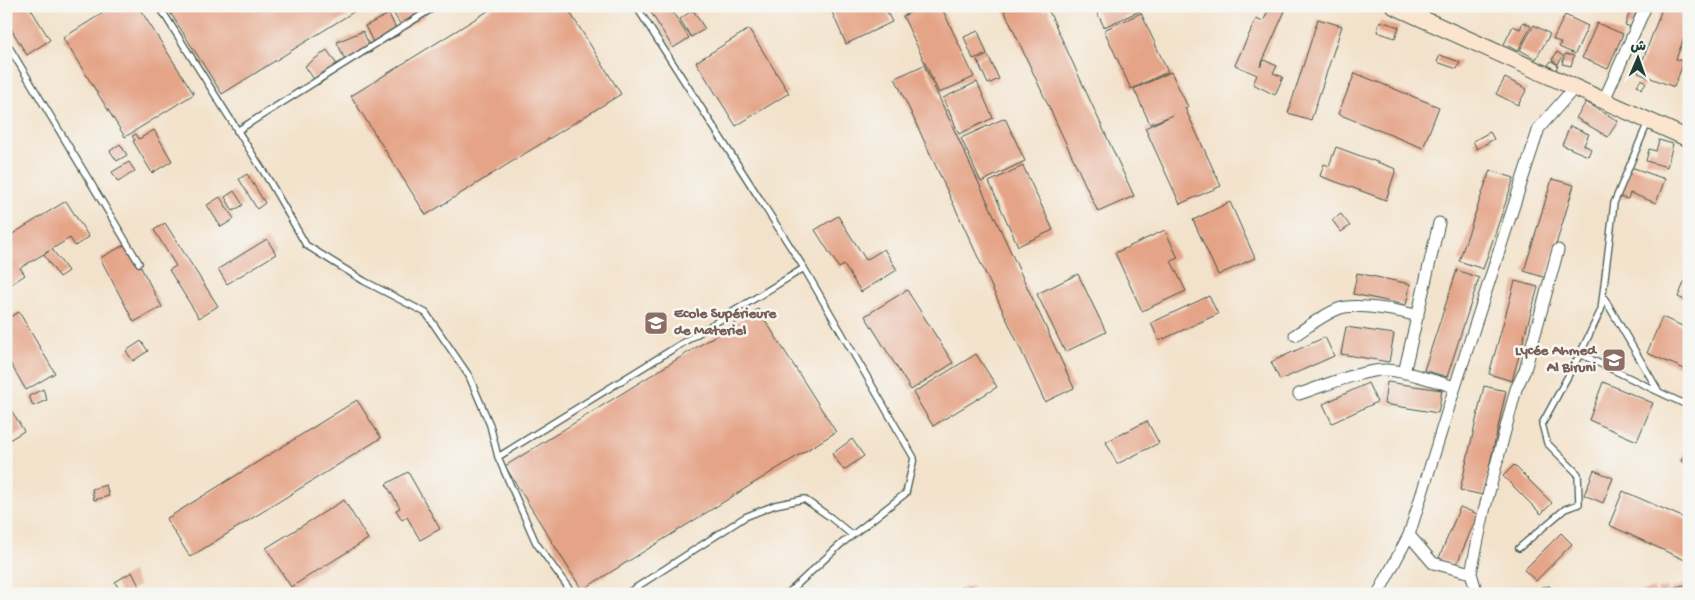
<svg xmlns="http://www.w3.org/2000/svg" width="1695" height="600" viewBox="0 0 1695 600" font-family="'Gochi Hand','Playpen Sans Arabic',sans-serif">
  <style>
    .building { fill: #e5a488 }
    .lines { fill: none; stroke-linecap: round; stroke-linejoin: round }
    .lane-casing { stroke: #3f564b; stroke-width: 8 }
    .street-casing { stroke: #3f564b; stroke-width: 13 }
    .secondary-casing { stroke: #3f564b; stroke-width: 18 }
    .lane { stroke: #fff; stroke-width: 5.5 }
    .street { stroke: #fff; stroke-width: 11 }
    .secondary { stroke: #fce5cf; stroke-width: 16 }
    .labels { text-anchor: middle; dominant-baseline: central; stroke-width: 5; stroke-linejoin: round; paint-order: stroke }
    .education-label { font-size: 15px; font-weight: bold; fill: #785e54; stroke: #f6f6f2; text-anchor: start }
  </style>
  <rect width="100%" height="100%" fill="#f6f6f2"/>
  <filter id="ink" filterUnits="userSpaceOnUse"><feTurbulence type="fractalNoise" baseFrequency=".02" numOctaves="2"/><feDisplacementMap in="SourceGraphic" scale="10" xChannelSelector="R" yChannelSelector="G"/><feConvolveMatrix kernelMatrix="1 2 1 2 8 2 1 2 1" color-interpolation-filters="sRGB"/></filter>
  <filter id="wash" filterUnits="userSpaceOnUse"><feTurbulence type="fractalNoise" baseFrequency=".0096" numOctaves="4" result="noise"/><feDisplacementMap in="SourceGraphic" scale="20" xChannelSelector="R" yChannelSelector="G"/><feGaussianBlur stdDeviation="1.12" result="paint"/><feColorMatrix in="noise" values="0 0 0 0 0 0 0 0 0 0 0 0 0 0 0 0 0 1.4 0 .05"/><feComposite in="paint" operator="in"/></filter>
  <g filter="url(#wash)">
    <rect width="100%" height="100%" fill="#f3e2cb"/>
    <g id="blocks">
      <path class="building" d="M 12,6 L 29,6 L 50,40 L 27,55 L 6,21 L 6,10 Z
        M 114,6 L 138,6 L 194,94 L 125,137 L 63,38 Z
        M 166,6 L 363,6 L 222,94 Z
        M 400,6 L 420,6 L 426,16 L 404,30 L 392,11 Z
        M 496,6 L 566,6 L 621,94 L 426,215 L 351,96 Z
        M 647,6 L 669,6 L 689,38 L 673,48 Z
        M 839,6 L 884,6 L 892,22 L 846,44 L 831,10 Z
        M 924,6 L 941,6 L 974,77 L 939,93 L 903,16 Z
        M 1002,6 L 1041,6 L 1043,11 L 1048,9 L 1134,196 L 1098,212 Z
        M 1094,6 L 1141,6 L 1142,10 L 1104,27 Z
        M 1270,6 L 1285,11 L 1260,67 L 1264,60 L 1277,66 L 1273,73 L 1283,77 L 1275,95 L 1253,84 L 1257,75 L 1235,65 L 1256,19 L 1263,22 Z
        M 1632,6 L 1638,6 L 1631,27 L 1625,25 Z
        M 1663,6 L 1689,6 L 1689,25 L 1676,59 L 1684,62 L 1674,87 L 1638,73 Z
        M 693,10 L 705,29 L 691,37 L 680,19 Z
        M 1141,13 L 1168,72 L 1131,89 L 1104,30 Z
        M 389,14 L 399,35 L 375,46 L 365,26 Z
        M 1565,15 L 1588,26 L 1575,54 L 1559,47 L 1561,43 L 1553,39 Z
        M 1318,19 L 1342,26 L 1311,120 L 1288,113 Z
        M 1380,21 L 1399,27 L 1395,38 L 1377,32 Z
        M 1523,22 L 1531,26 L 1518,51 L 1504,44 L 1513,26 L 1520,29 Z
        M 1597,23 L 1623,34 L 1608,69 L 1582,58 Z
        M 1534,25 L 1550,34 L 1536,59 L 1520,50 Z
        M 749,29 L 789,93 L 736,126 L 696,62 Z
        M 363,31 L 372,52 L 346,63 L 337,42 Z
        M 978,31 L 987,54 L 973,59 L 964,37 Z
        M 327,50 L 340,69 L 318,85 L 305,66 Z
        M 1557,52 L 1563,56 L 1558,64 L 1552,60 Z
        M 1565,54 L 1574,56 L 1571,66 L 1562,64 Z
        M 988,55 L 999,79 L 988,84 L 977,60 Z
        M 1440,55 L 1460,62 L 1457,69 L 1437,62 Z
        M 1551,61 L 1558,65 L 1556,70 L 1548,65 Z
        M 924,65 L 1074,388 L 1045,402 L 895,78 Z
        M 1171,72 L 1188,107 L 1185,108 L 1221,186 L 1180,204 L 1145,128 L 1173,115 L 1150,124 L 1134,89 Z
        M 1355,73 L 1439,107 L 1423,148 L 1338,114 Z
        M 1505,78 L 1527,89 L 1518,105 L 1496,94 Z
        M 1642,79 L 1646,83 L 1641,89 L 1637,85 Z
        M 977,82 L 993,118 L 959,134 L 943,98 Z
        M 1586,102 L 1618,121 L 1608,137 L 1576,118 Z
        M 1005,118 L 1025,161 L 981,182 L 961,138 Z
        M 1570,126 L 1589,134 L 1584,145 L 1591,149 L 1588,156 L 1562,145 Z
        M 154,130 L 172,161 L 152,173 L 133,141 L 135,140 L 132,136 L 136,134 L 139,139 Z
        M 1490,132 L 1494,139 L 1477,149 L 1473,141 Z
        M 1659,140 L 1673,144 L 1667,167 L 1646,161 L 1649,149 L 1656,151 Z
        M 120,144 L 127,155 L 117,161 L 110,151 Z
        M 1336,147 L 1396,169 L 1386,200 L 1320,176 L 1324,164 L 1329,166 Z
        M 129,162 L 135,171 L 118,182 L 112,172 Z
        M 1023,166 L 1053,230 L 1018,246 L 989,182 Z
        M 1631,167 L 1665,179 L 1656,203 L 1630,193 L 1628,199 L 1620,197 Z
        M 1490,170 L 1514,178 L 1483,269 L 1459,261 Z
        M 247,174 L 265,203 L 257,209 L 239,179 Z
        M 1552,179 L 1574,185 L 1546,278 L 1524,271 Z
        M 234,191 L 243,205 L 233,211 L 225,197 Z
        M 220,197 L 234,219 L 221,227 L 207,205 Z
        M 66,201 L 89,237 L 75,246 L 70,238 L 52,249 L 68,271 L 59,277 L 44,255 L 49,251 L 20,268 L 25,275 L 10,285 L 6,279 L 6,238 Z
        M 1230,202 L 1255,258 L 1218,275 L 1193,220 Z
        M 1341,214 L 1350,226 L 1341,232 L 1332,220 Z
        M 838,216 L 866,260 L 884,249 L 897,270 L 861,292 L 844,265 L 839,268 L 815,230 Z
        M 165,223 L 218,306 L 199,318 L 169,270 L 176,266 L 154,230 Z
        M 1165,230 L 1178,258 L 1171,261 L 1186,291 L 1142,311 L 1115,253 Z
        M 267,239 L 276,254 L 227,284 L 218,269 Z
        M 128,243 L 162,307 L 134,322 L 100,258 Z
        M 1457,270 L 1479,278 L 1447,377 L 1424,370 Z
        M 1689,271 L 1689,302 L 1678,297 Z
        M 1357,273 L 1410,284 L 1406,305 L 1353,294 Z
        M 1078,274 L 1106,332 L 1065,352 L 1037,294 Z
        M 1515,281 L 1538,287 L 1512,381 L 1489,374 Z
        M 907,290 L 953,363 L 911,390 L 865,316 Z
        M 1209,296 L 1218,314 L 1159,341 L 1151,323 Z
        M 758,309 L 836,432 L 582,590 L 505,466 Z
        M 19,312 L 55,373 L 26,390 L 6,356 L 6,319 Z
        M 1662,317 L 1689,329 L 1689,371 L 1647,353 Z
        M 1346,327 L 1394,334 L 1389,362 L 1341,354 Z
        M 1325,337 L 1334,356 L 1280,380 L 1271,362 Z
        M 141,341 L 148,351 L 133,361 L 126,351 Z
        M 976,354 L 997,387 L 933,426 L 913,393 Z
        M 1387,382 L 1442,390 L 1438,413 L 1384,404 Z
        M 1603,382 L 1653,403 L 1637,441 L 1589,420 Z
        M 1368,383 L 1377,402 L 1332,423 L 1323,404 Z
        M 1484,386 L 1506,391 L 1483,495 L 1460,490 Z
        M 43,389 L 47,400 L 33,406 L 29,396 Z
        M 357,400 L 381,438 L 190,557 L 166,519 Z
        M 8,405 L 24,431 L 6,442 L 6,406 Z
        M 1147,421 L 1159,443 L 1117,464 L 1106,442 Z
        M 852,439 L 864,456 L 844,470 L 832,454 Z
        M 1689,443 L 1689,465 L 1681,461 Z
        M 1514,465 L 1552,503 L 1541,514 L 1503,476 Z
        M 1594,470 L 1613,478 L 1603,503 L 1584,495 Z
        M 408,472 L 440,529 L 420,540 L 407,517 L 402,520 L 396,510 L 400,508 L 386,484 Z
        M 106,485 L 109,496 L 94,500 L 92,489 Z
        M 1623,491 L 1689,520 L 1689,562 L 1609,525 Z
        M 344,500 L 368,539 L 291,587 L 266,548 Z
        M 1460,507 L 1478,514 L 1456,566 L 1439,558 Z
        M 1561,533 L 1572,544 L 1536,581 L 1524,570 Z
        M 132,572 L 139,586 L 125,594 L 121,594 L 115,582 Z
        M 1689,584 L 1689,594 L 1672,594 L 1671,588 Z
        M 972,586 L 973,594 L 963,594 L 962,587 Z
        M 1550,586 L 1550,594 L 1542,594 L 1541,587 Z
        M 1668,587 L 1669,594 L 1657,594 L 1657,589 Z
        M 1654,588 L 1655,594 L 1632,594 L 1632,593 Z"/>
    </g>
  </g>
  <g filter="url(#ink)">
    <use href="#blocks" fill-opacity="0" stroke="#3f564b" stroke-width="1"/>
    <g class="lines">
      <g class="lane-casing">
        <path id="lane" d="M 159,6 L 270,182 L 306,245 L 364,281 L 426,313 L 469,376 L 490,425 L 498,457 L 536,543 L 573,594
          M 636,6 L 804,268 L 914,458 L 906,493 L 841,544 L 787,594
          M 6,42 L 139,263
          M 237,131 L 436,6
          M 1603,296 L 1659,392 L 1689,406
          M 1580,354 L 1659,392
          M 498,457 L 804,268
          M 1519,548 L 1565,509 L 1579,504 L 1578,474 L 1547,443 L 1542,424 L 1580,354 L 1601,310 L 1614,203 L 1648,122
          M 626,594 L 745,517 L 775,505 L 804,499 L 830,517 L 852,535"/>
      </g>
      <g class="street-casing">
        <path id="street" d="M 1604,100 L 1646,6
          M 1295,335 C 1309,326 1323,315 1338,309 C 1355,302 1401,311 1418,316
          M 1404,373 L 1439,223
          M 1299,394 C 1324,386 1361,370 1386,370 C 1409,371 1433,381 1455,387
          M 1471,573 L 1433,563 L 1409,535 L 1455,387 L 1539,128 L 1575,87
          M 1380,594 L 1380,590 L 1409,535
          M 1477,594 L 1471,573 L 1484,511 L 1516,389 L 1525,370 L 1558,250"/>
      </g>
      <g class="secondary-casing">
        <path id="secondary" d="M 1394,6 L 1689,139"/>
      </g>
      <use href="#lane" class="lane"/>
      <use href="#street" class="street"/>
      <use href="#secondary" class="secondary"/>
    </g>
  </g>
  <defs>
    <g id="university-square" transform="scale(1.25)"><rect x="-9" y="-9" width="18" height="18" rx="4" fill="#8d6e63" stroke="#f6f6f2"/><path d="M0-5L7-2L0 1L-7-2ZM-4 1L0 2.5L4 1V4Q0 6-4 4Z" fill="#fff"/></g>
    <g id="school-square" transform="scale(1.25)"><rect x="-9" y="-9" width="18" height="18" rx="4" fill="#8d6e63" stroke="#f6f6f2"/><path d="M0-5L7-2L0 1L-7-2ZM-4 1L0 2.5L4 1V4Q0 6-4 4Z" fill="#fff"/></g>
  </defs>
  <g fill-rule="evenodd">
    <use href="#university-square" x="656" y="323"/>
    <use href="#school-square" x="1614" y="360"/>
  </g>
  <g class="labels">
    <g class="education-label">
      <text x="674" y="314">Ecole Supérieure<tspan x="674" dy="17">de Materiel</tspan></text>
      <text x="1596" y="351" text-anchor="end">Lycée Ahmed<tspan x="1596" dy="17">Al Biruni</tspan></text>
    </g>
  </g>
  <rect width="1695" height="600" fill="none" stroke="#f6f6f2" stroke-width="25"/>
  <g transform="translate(1638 58) rotate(2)" stroke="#f6f6f2" stroke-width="4" paint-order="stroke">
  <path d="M0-4L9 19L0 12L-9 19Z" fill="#1f3d34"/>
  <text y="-8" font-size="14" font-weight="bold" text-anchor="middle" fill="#1f3d34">ش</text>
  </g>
</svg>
